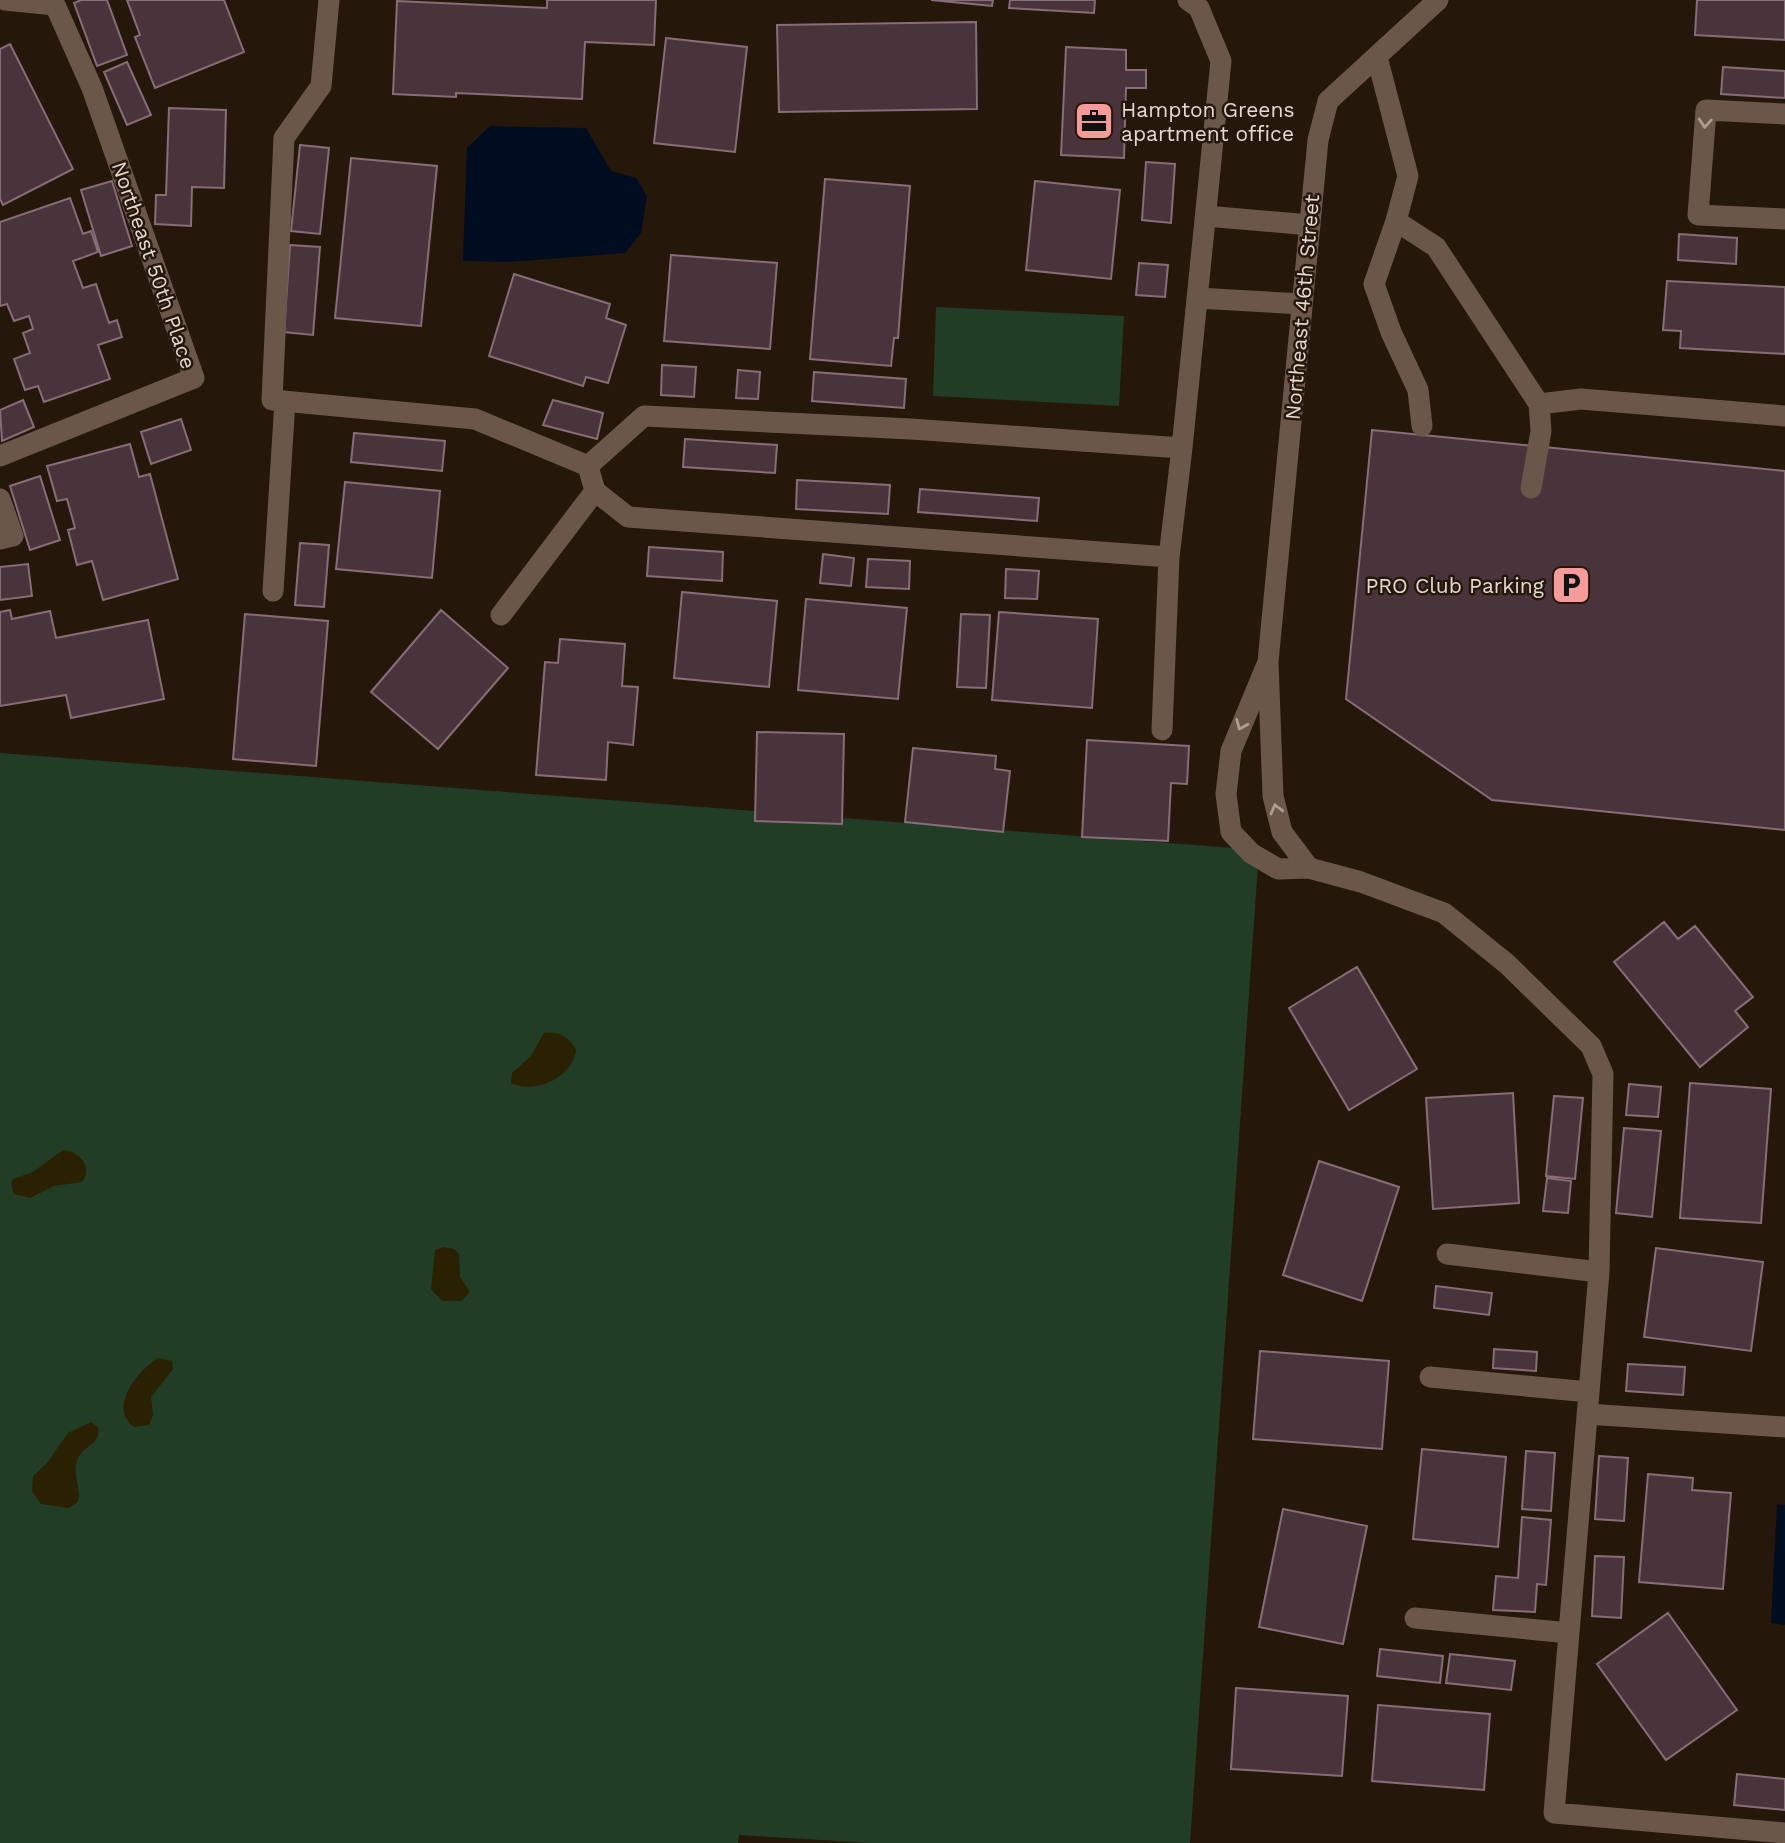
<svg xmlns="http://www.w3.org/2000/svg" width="1785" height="1843" viewBox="0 0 1785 1843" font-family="'Work Sans',sans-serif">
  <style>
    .green { fill: #213d25 }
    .sand { fill: #292101 }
    .water { fill: #000c20 }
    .building { fill: #4a343c; stroke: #866d76; stroke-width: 2 }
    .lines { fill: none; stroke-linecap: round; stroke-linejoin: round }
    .minor { stroke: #6a5749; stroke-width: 21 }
    .oneway { stroke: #ad9e93 }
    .labels { text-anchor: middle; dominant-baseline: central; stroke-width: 5; stroke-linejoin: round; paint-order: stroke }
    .poi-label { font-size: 21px; fill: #e4d8d0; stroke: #26170b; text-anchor: start }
    .street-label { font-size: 21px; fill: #e4d8d0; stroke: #26170b }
  </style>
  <rect width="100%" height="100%" fill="#26170b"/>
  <path class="green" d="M 936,307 L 1124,316 L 1119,406 L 933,396 Z
    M 0,753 L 1259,850 L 1190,1843 L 872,1843 L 739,1835 L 738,1843 L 0,1843 Z"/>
  <path class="sand" d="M 544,1033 C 559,1031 569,1037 576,1050 C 573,1077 535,1095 511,1083 L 512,1073 L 531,1056 Z
    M 63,1150 C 79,1151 94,1167 82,1182 L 54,1186 L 30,1198 L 14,1194 L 11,1184 L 13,1179 L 33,1172 Z
    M 443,1247 L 454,1249 L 459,1254 L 460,1277 L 470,1292 L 461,1301 L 442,1301 L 431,1289 L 435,1250 Z
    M 158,1358 L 172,1361 L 173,1369 L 151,1397 L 153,1415 L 149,1425 L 134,1427 C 107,1407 139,1370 158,1358 Z
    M 91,1422 L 98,1427 C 101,1445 85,1444 78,1458 C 71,1474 82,1487 78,1502 L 69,1508 L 41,1504 L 32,1491 L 33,1476 L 47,1463 L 68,1433 Z"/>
  <path class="water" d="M 490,126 L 586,128 L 611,171 L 636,178 L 647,196 L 641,233 L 625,253 L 509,262 L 463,261 L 467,148 Z
    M 1777,1504 L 1785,1505 L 1785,1625 L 1771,1623 Z"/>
  <path class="building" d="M 81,0 L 107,0 L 127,55 L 97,66 L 74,3 Z
    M 127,0 L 224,0 L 244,52 L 155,88 L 135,37 L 140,35 Z
    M 547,0 L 656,0 L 654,45 L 585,42 L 582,99 L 456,93 L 456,97 L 393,94 L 397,1 L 547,8 Z
    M 931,0 L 993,0 L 992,6 Z
    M 1010,0 L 1095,0 L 1094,13 L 1009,8 Z
    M 1697,0 L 1785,0 L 1785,40 L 1695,35 Z
    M 976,22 L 977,109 L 779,112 L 777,25 Z
    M 666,38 L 747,47 L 735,152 L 654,143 Z
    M 10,44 L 73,169 L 3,205 L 0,199 L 0,49 Z
    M 1066,47 L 1126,50 L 1126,70 L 1146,70 L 1146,88 L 1126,88 L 1124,158 L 1061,155 Z
    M 127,62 L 151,115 L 127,125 L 104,72 Z
    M 1723,67 L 1785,71 L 1785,98 L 1721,94 Z
    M 169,108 L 226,110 L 224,188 L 192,187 L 191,226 L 155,224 L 156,195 L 166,195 Z
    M 300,145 L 329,148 L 320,234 L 291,231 Z
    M 351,158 L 437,166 L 421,326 L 335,318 Z
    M 1146,162 L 1175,164 L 1171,223 L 1142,220 Z
    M 825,179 L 910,186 L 898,338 L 894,338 L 891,366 L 810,359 Z
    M 112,181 L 132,246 L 101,256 L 81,190 Z
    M 1035,181 L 1120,190 L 1111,279 L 1026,270 Z
    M 70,198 L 83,234 L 91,231 L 98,252 L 73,261 L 83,288 L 96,284 L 109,323 L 117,320 L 122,337 L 98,345 L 110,379 L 44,402 L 38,386 L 25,390 L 14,359 L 30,353 L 23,333 L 33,329 L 29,316 L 14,321 L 7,304 L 0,306 L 0,222 Z
    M 1679,234 L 1737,238 L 1736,264 L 1678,260 Z
    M 290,245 L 320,247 L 313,335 L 284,332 Z
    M 671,255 L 777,263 L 770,349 L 664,341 Z
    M 1139,263 L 1168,265 L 1165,297 L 1136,295 Z
    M 514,274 L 610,304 L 606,318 L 626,325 L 608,383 L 586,377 L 583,386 L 489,356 Z
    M 1667,281 L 1785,287 L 1785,354 L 1680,348 L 1681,331 L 1663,330 Z
    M 662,365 L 696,367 L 694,397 L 661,395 Z
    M 738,370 L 760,372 L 758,399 L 736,398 Z
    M 814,372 L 906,379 L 904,408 L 812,401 Z
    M 23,400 L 34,427 L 2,441 L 0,410 Z
    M 553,400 L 603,413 L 597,439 L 543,425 Z
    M 181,419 L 191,450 L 151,464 L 141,432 Z
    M 1372,430 L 1785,471 L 1785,830 L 1492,800 L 1346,699 Z
    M 354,433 L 445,441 L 442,471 L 351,462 Z
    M 685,439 L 777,445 L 775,473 L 683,467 Z
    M 130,444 L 139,477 L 150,474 L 178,579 L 103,600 L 92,561 L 77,565 L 68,530 L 75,528 L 67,499 L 57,501 L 47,466 Z
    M 40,476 L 60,540 L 30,550 L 10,486 Z
    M 797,480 L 890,485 L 888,514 L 796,509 Z
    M 345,482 L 440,491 L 432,578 L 336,569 Z
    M 920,489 L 1039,498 L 1037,521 L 918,512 Z
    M 300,543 L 329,545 L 324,607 L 295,605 Z
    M 649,547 L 723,552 L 722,581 L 647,576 Z
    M 823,554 L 854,558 L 851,586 L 820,583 Z
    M 868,559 L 910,561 L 909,589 L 866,587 Z
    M 28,564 L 32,596 L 0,600 L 0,567 Z
    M 1006,569 L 1039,571 L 1037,599 L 1005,598 Z
    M 682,592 L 777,601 L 769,687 L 674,678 Z
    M 806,599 L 907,608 L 898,699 L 798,690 Z
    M 10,610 L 12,619 L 50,611 L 56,638 L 148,620 L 164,699 L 71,718 L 66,695 L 0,706 L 0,612 Z
    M 441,610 L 508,668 L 438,749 L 371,692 Z
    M 999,612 L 1098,619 L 1092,708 L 992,700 Z
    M 245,614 L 328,621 L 316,766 L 233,759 Z
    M 961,614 L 990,615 L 986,688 L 957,687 Z
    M 560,639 L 625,644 L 622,686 L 638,687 L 633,745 L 608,742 L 606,780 L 536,775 L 545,662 L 558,663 Z
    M 757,732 L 844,734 L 842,824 L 755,821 Z
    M 1087,740 L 1189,746 L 1187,784 L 1171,783 L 1168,841 L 1082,837 Z
    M 913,748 L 996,756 L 995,769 L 1010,771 L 1003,832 L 905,822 Z
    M 1664,922 L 1678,939 L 1695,926 L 1753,997 L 1735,1011 L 1748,1027 L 1700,1067 L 1614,962 Z
    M 1357,967 L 1417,1069 L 1349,1110 L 1289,1008 Z
    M 1690,1083 L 1771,1089 L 1761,1223 L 1680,1218 Z
    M 1629,1084 L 1661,1087 L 1658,1117 L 1626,1115 Z
    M 1513,1093 L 1519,1203 L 1433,1209 L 1426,1098 Z
    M 1554,1096 L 1583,1098 L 1575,1179 L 1546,1176 Z
    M 1624,1128 L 1661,1131 L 1652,1217 L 1616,1213 Z
    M 1319,1161 L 1399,1187 L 1362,1301 L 1283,1275 Z
    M 1547,1178 L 1571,1181 L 1568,1213 L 1543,1211 Z
    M 1656,1248 L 1763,1262 L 1751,1351 L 1644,1337 Z
    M 1436,1286 L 1492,1293 L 1489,1315 L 1434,1308 Z
    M 1494,1349 L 1537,1352 L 1536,1371 L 1493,1368 Z
    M 1260,1351 L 1389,1361 L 1382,1449 L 1253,1439 Z
    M 1628,1364 L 1685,1367 L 1683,1395 L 1626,1391 Z
    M 1422,1449 L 1506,1457 L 1498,1547 L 1413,1539 Z
    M 1526,1451 L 1555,1453 L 1551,1511 L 1522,1509 Z
    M 1599,1456 L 1628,1458 L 1624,1521 L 1595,1519 Z
    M 1648,1474 L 1693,1478 L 1692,1490 L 1731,1493 L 1723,1589 L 1639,1582 Z
    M 1283,1509 L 1367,1526 L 1343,1644 L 1259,1627 Z
    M 1522,1517 L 1551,1520 L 1546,1585 L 1537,1584 L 1535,1612 L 1493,1610 L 1496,1576 L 1518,1578 Z
    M 1595,1556 L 1624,1557 L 1621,1618 L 1592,1616 Z
    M 1668,1613 L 1737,1710 L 1666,1760 L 1597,1664 Z
    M 1380,1649 L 1443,1656 L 1440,1683 L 1377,1676 Z
    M 1450,1654 L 1515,1661 L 1511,1690 L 1446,1683 Z
    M 1236,1688 L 1348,1696 L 1342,1776 L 1231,1769 Z
    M 1378,1705 L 1490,1714 L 1484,1790 L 1372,1781 Z
    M 1737,1774 L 1785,1779 L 1785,1810 L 1734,1805 Z"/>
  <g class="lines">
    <path class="minor" d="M 329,0 L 321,86 L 284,138 L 272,400 L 475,419 L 588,466 L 644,416 L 911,429 L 1182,448 L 1221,61 L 1199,8 L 1188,0
      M 1377,57 L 1408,176 L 1396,221 L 1436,247 L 1539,404 L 1541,431 L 1531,488
      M 1785,114 L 1706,110 L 1698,215 L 1785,219
      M 1206,216 L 1310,225
      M 1396,221 L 1374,284 L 1391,332 L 1418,390 L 1422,426
      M 1198,298 L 1302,304
      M 1539,404 L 1581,399 L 1785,416
      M 0,456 L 194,378 L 92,88 L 55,5 L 5,0
      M 588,466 L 595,491 L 628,517 L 1169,557 L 1182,448
      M 0,499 L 13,536 L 0,539
      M 273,591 L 285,401
      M 501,615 L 595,491
      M 1268,662 L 1231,751 L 1226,794 L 1231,832 L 1251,853 L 1278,869 L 1309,868 L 1361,882 L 1444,913 L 1507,964 L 1591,1046 L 1603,1074 L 1599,1272 L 1554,1813 L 1785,1833
      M 1162,730 L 1169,557
      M 1309,868 L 1282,832 L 1273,796 L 1268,662 L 1318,140 L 1328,101 L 1438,0
      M 1447,1254 L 1599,1272
      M 1430,1377 L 1589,1392
      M 1587,1414 L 1785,1427
      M 1415,1618 L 1569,1633"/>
  </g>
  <defs><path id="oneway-chevron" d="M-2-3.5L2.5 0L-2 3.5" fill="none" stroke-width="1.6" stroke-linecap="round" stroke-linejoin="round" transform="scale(1.75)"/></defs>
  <g class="oneway">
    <use href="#oneway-chevron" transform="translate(1705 123) rotate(94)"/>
    <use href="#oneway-chevron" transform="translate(1241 725) rotate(113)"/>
    <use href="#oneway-chevron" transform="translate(1276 809) rotate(-105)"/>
  </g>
  <defs>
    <g id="office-square" transform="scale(2.0125)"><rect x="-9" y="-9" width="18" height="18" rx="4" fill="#f59b9a" stroke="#26170b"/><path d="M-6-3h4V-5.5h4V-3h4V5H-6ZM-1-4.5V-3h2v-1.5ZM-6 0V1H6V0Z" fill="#111"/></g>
    <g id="parking-square" transform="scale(2.0125)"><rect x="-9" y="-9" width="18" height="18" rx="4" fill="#f59b9a" stroke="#26170b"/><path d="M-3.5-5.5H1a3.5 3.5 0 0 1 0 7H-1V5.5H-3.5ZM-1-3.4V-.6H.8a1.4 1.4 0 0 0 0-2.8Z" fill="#111"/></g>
  </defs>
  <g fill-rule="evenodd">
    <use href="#office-square" x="1094" y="121"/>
    <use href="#parking-square" x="1571" y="585"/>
  </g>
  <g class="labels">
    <g class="poi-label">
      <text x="1121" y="109">Hampton Greens<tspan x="1121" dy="24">apartment office</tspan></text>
      <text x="1544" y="585" text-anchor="end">PRO Club Parking</text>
    </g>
    <g class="street-label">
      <text transform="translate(154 265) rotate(71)">Northeast 50th Place</text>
      <text transform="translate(1302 307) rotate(-85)">Northeast 46th Street</text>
    </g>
  </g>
</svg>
